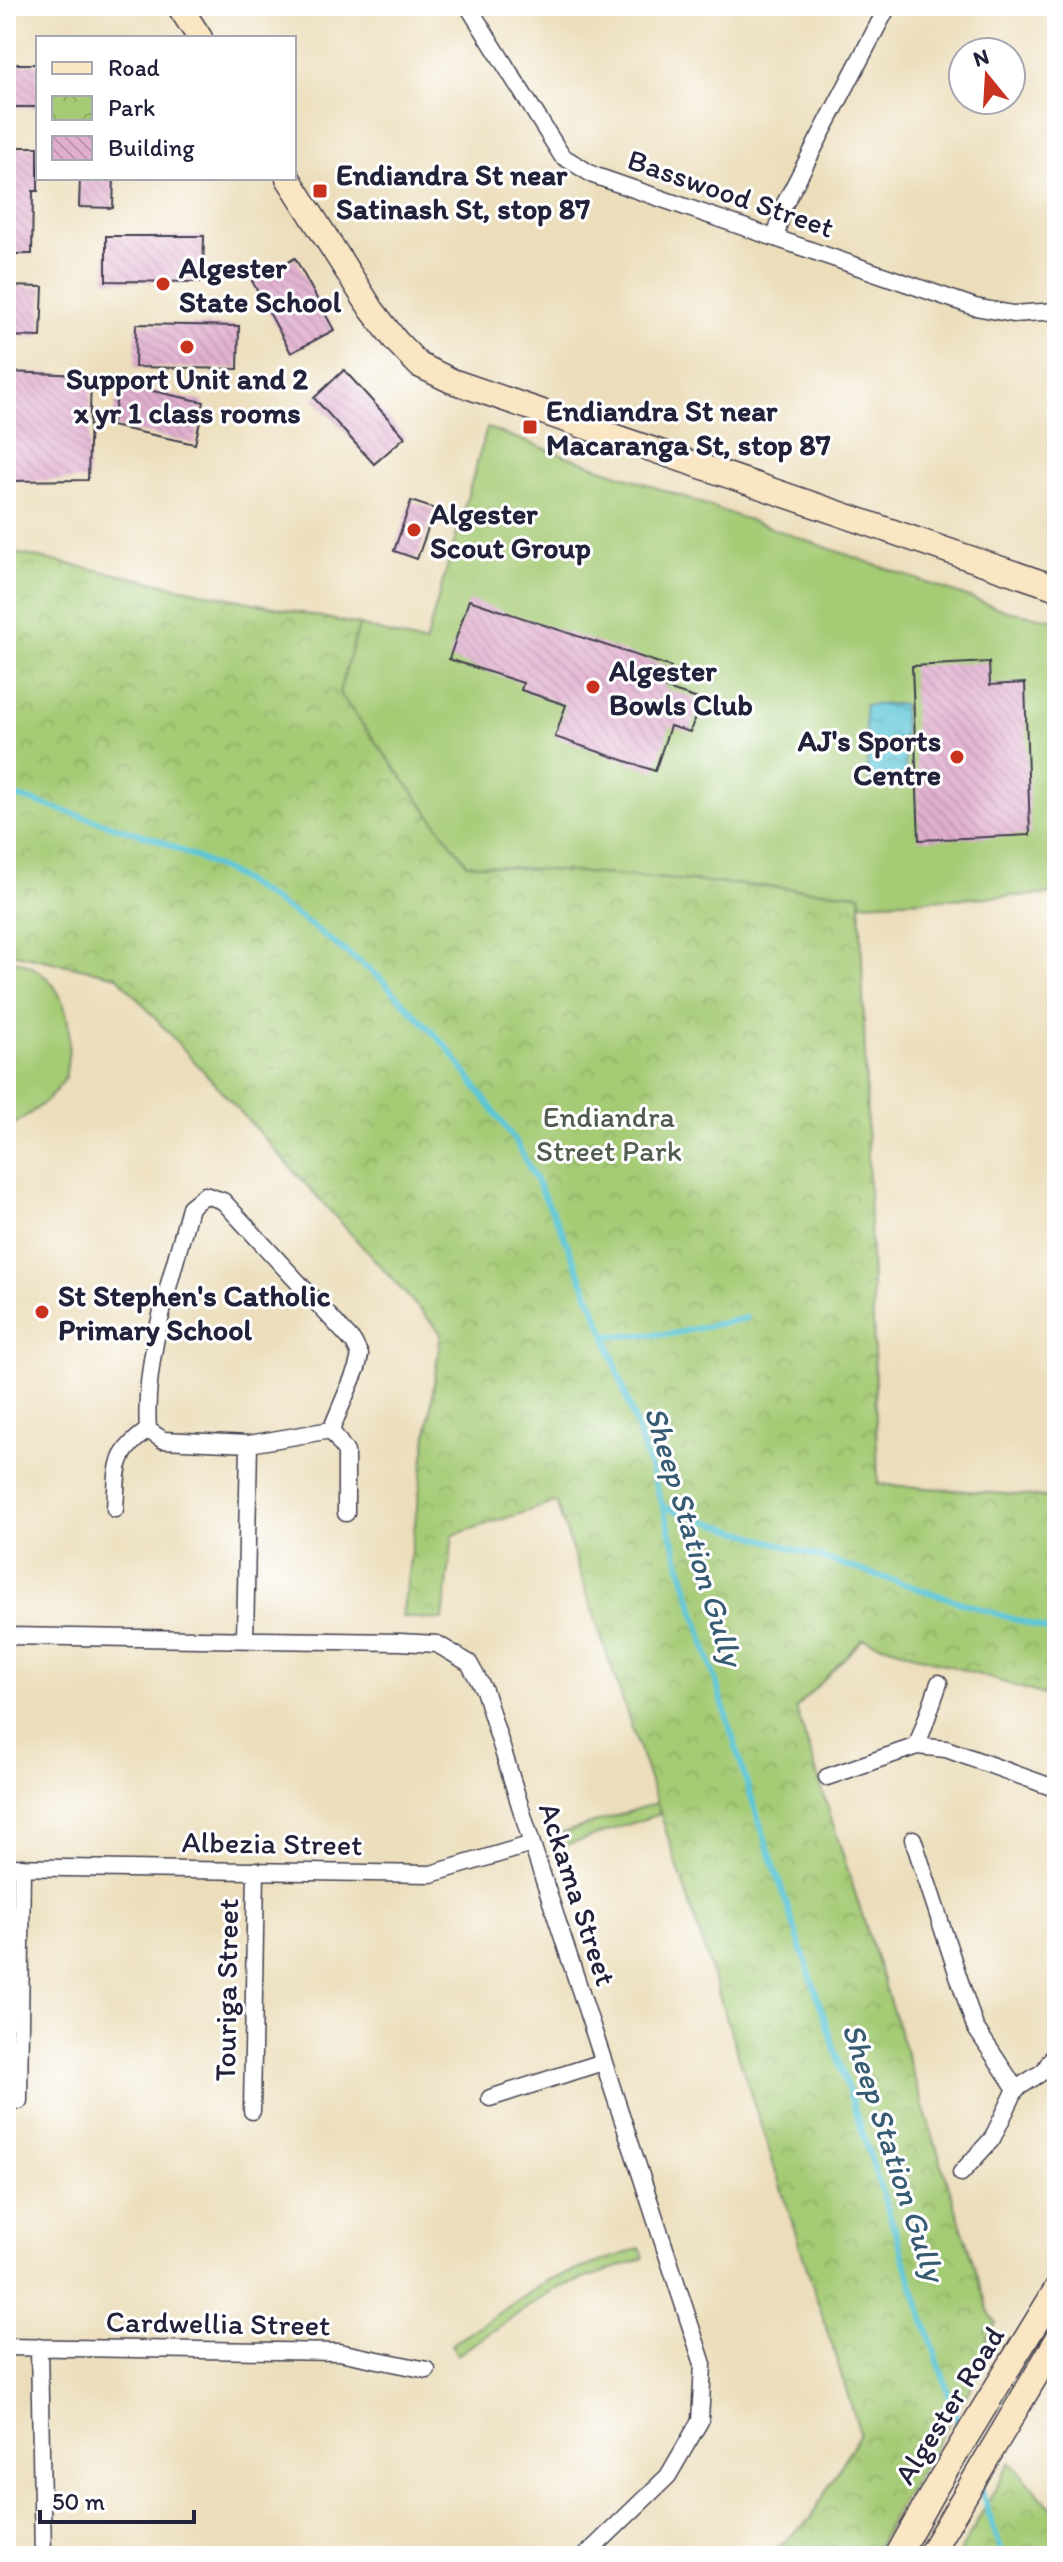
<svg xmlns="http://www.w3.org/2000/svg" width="1063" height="2562" viewBox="0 0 1063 2562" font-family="Itim,sans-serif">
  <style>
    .grass { fill: #a5cb75; stroke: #647658; stroke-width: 2 }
    .park { fill: url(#park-crowns); stroke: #647658; stroke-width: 2 }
    .water { fill: url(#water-ripples); stroke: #3f7489; stroke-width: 2 }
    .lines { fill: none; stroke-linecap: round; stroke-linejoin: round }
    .stream { stroke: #5cc6d7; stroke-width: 6 }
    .building { fill: url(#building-back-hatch) }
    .street-casing { stroke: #403e4e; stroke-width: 19 }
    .secondary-casing { stroke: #403e4e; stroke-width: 27 }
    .street { stroke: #fff; stroke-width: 16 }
    .secondary { stroke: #fbe6c4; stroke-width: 24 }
    .poi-dot { fill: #c8321e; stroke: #fff; stroke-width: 3 }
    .labels { text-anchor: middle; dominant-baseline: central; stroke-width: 6; stroke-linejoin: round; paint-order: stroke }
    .poi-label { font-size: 30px; font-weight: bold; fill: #22223b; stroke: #fff; text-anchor: start }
    .street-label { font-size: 30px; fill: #22223b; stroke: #fff }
    .park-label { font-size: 30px; fill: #505d4f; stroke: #fff }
    .water-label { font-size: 32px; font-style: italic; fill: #365b72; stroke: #fff }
  </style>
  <defs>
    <pattern id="park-crowns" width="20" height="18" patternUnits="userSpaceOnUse" patternTransform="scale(2)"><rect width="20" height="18" fill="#a5cb75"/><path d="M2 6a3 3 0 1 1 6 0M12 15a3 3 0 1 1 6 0" fill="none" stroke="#8eae66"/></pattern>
    <pattern id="water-ripples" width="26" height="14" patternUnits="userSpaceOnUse" patternTransform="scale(2)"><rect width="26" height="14" fill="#5cc6d7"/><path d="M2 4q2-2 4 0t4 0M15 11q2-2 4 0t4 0" fill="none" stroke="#4ca0b0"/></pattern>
    <pattern id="building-back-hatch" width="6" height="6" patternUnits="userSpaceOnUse" patternTransform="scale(2)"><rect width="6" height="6" fill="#e0aece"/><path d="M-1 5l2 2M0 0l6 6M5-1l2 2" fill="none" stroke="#c095b2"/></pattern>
  </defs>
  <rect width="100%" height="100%" fill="#fff"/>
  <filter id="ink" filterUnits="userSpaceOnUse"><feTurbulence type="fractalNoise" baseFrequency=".0125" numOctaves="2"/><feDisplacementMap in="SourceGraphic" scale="16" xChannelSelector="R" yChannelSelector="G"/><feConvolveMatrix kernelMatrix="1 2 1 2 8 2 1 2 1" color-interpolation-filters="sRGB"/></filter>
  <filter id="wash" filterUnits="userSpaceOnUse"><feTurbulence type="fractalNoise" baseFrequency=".006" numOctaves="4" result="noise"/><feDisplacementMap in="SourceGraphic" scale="32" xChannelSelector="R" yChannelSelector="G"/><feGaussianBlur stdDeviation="1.8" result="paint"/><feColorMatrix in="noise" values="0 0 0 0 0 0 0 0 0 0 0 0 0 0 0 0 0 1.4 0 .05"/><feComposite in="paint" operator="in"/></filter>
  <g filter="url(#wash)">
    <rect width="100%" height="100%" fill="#ecdebb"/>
    <path class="grass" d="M 487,428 L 1007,611 L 1057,620 L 1057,894 L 861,903 L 860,894 L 467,864 L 338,693 L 359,625 L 425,644 Z
      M 6,958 C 57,968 74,1008 68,1057 C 67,1065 67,1074 63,1081 C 49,1103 28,1115 6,1129 Z
      M 657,1803 L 660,1814 L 563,1846 L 559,1834 Z
      M 640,2248 L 644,2258 L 553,2290 L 457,2355 L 451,2345 L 548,2280 Z"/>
    <path class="park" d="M 6,551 L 359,625 L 339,693 L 467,864 L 860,894 L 878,1484 L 1057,1498 L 1057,1699 L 863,1639 L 796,1708 L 989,2312 L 996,2323 L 987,2336 L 988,2351 L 984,2365 L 893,2517 L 873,2556 L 768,2556 L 810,2519 L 860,2433 L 657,1803 L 556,1502 L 453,1535 L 443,1620 L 402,1617 L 441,1333 L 117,976 L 6,952 Z
      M 1010,2462 L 1057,2514 L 1057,2556 L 958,2556 Z"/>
    <path class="water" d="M 903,704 L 906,778 L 868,780 L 865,705 Z"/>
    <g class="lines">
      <path class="stream" d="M 6,793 L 156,839 L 230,873 L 304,920 L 380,978 L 447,1047 L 516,1142 L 560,1227 L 606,1336 L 663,1507 L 747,1784 L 961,2431
        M 606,1336 L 671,1334 L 746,1318
        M 663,1507 L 1057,1633
        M 979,2484 L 1003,2556"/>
    </g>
    <g id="blocks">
      <path class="building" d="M 6,64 L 38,64 L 38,107 L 6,107 Z
        M 6,147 L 38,147 L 38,191 L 33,191 L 32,254 L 6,254 Z
        M 80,178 L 114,178 L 113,208 L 79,207 Z
        M 106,236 L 204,236 L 203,282 L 106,281 Z
        M 295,258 L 334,330 L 291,353 L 252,281 Z
        M 6,286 L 43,287 L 41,337 L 6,336 Z
        M 136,324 L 239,326 L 238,369 L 135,367 Z
        M 344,370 L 405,437 L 374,464 L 314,398 Z
        M 6,372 L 86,375 L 91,377 L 88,480 L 6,481 Z
        M 120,384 L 204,402 L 195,444 L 111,426 Z
        M 411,501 L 435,509 L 417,559 L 394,551 Z
        M 469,600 L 671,667 L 664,688 L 701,700 L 690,732 L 670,726 L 655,771 L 555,737 L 566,705 L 521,690 L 523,683 L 449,659 Z
        M 989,662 L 990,685 L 1025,683 L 1030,835 L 919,840 L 912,666 Z"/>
    </g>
  </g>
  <g filter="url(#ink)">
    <use href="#blocks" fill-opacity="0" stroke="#403e4e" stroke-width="2"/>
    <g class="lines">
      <g class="street-casing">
        <path id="street" d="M 468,6 L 562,156 L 593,175 L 975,307 L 1013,314 L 1057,311
          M 776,237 L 783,207 L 888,6
          M 331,1430 L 346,1452 L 346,1513
          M 115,1509 C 118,1469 112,1455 148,1430
          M 6,1636 L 400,1642 L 437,1644 L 469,1663 L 484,1690 L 532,1844 L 703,2364 L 700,2421 L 668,2476 L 585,2556
          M 245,1639 L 249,1444 L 331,1430 L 357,1368 L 360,1355 L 354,1343 L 223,1201 L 205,1195 L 190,1207 C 172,1278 143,1357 148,1430 L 163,1440 L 249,1444
          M 917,1746 L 939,1683
          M 827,1777 L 917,1746 L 946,1749 L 1057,1789
          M 913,1839 L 975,2027 L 1016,2089
          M 6,1867 L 431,1874 L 532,1844
          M 490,2098 L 603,2062
          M 19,2101 L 22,1867
          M 252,2111 L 256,1870
          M 961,2173 L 992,2139 L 1016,2089 L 1044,2071 L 1057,2050
          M 6,2347 L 339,2352 L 427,2370
          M 39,2347 L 43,2556"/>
      </g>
      <g class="secondary-casing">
        <path id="secondary" d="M 179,6 L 200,38
          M 288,178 L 372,310 L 396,341 L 419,365 L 452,381 L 1057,588
          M 897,2556 L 935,2488 L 1057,2288
          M 929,2556 L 1057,2340"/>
      </g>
      <use href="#street" class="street"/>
      <use href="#secondary" class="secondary"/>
    </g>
  </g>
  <g class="poi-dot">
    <rect x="312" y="183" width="16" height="16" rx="4"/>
    <circle cx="163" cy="284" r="8"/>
    <circle cx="187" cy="347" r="8"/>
    <rect x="522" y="419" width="16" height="16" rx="4"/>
    <circle cx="414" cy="530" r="8"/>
    <circle cx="593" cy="687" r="8"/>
    <circle cx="957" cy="757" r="8"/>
    <circle cx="42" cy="1312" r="8"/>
  </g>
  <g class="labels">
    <g class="poi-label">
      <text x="336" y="174">Endiandra St near<tspan x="336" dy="34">Satinash St, stop 87</tspan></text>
      <text x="179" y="267">Algester<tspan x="179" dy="34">State School</tspan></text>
      <text x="187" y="378" text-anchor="middle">Support Unit and 2<tspan x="187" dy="34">x yr 1 class rooms</tspan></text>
      <text x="546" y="410">Endiandra St near<tspan x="546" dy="34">Macaranga St, stop 87</tspan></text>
      <text x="430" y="513">Algester<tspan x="430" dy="34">Scout Group</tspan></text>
      <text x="609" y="670">Algester<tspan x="609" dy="34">Bowls Club</tspan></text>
      <text x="941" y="740" text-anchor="end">AJ's Sports<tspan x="941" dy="34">Centre</tspan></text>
      <text x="58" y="1295">St Stephen's Catholic<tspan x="58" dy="34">Primary School</tspan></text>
    </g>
    <g class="street-label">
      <text transform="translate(731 193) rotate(19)">Basswood Street</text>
      <text transform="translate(272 1843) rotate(1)">Albezia Street</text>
      <text transform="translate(578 1894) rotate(72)">Ackama Street</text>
      <text transform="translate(226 1990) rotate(-89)">Touriga Street</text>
      <text transform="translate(218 2323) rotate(1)">Cardwellia Street</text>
      <text transform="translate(949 2405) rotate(-58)">Algester Road</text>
    </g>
    <g class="park-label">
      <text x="609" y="1116">Endiandra<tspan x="609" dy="34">Street Park</tspan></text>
    </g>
    <g class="water-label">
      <text transform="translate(694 1536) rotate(73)">Sheep Station Gully</text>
      <text transform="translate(894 2152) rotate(72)">Sheep Station Gully</text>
    </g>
  </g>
  <rect width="1063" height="2562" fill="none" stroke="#fff" stroke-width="32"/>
  <rect x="36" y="36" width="260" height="144" fill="#ffffff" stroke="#a7a7b1" stroke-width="2"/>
  <rect x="52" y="62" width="40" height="12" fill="#fbe6c4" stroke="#a7a7b1" stroke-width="2"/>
  <text x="108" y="76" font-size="24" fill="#22223b">Road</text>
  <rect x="52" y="96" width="40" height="24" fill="url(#park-crowns)" stroke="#a7a7b1" stroke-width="2"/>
  <text x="108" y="116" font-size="24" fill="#22223b">Park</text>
  <rect x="52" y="136" width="40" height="24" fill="url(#building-back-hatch)" stroke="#a7a7b1" stroke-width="2"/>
  <text x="108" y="156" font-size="24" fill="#22223b">Building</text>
  <g transform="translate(987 76) rotate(342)"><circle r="38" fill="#ffffff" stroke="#a7a7b1" stroke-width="2"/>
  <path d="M0-6L14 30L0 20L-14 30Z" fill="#c8321e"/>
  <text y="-12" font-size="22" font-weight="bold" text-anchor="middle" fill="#22223b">N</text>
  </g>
  <path d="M40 2510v12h154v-12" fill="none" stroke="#22223b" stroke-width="4"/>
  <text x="52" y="2510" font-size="24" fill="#22223b" stroke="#ffffff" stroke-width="6" paint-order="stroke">50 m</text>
</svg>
